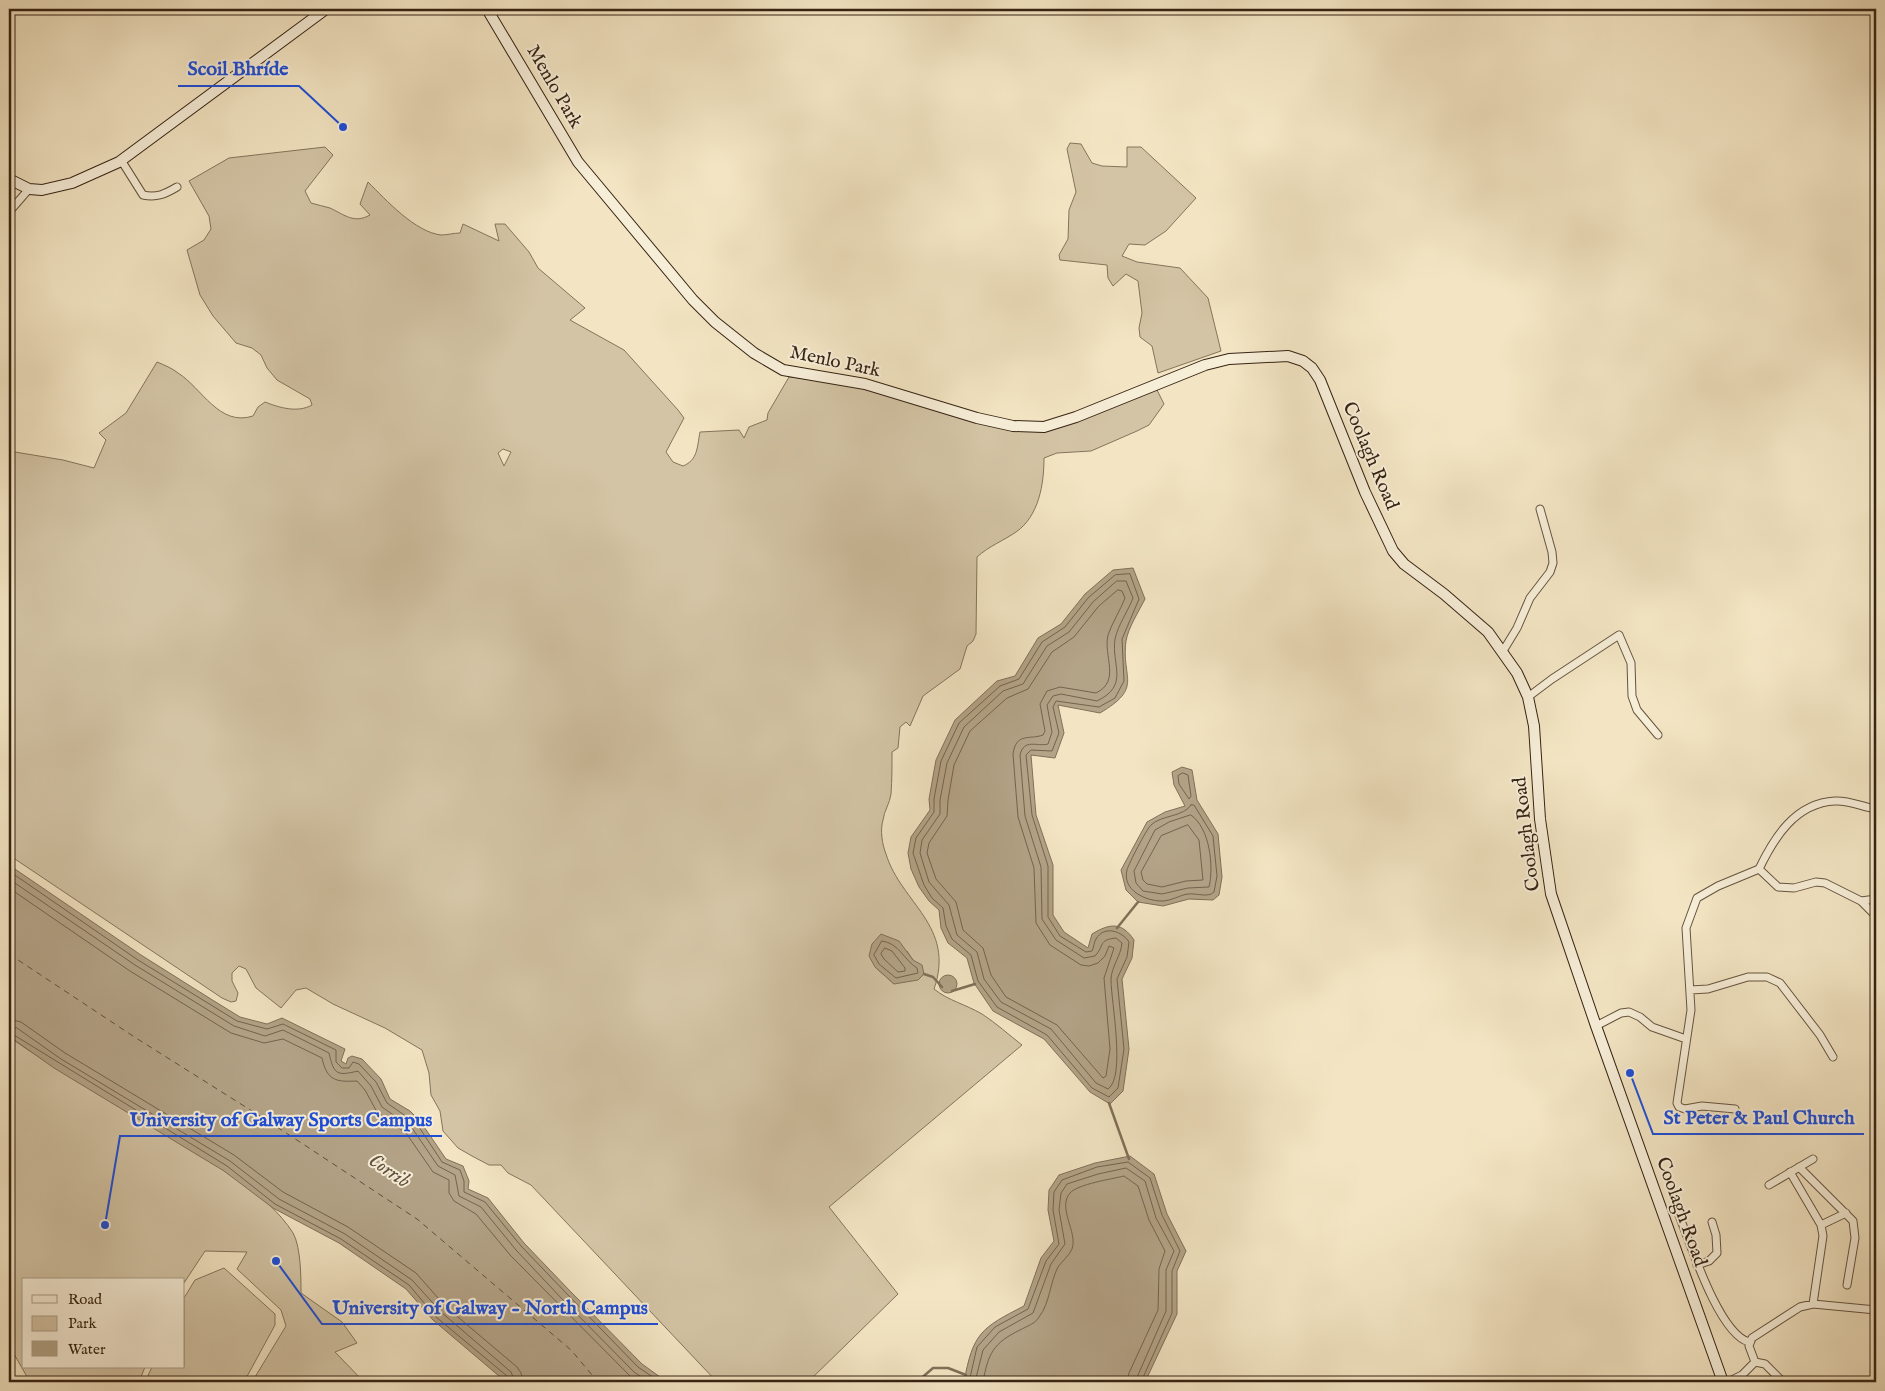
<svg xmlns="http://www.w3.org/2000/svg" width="1885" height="1391" viewBox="0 0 1885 1391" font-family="'IM FELL English',serif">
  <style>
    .green { fill: #d3c4a5; stroke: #84745c; fill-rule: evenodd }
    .water { fill: #b3a387; stroke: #817059 }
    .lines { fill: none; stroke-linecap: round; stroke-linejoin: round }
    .shore { stroke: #74634d; stroke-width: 1 }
    .stream { stroke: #817059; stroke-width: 2.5 }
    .ferry { stroke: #62503c; stroke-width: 1; stroke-dasharray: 6 5; stroke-linecap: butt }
    .street-casing { stroke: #65543f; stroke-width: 9 }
    .secondary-casing { stroke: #362313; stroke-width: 12 }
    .street { stroke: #f7eed8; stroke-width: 7 }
    .secondary { stroke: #f7eed8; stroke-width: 10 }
    .labels { text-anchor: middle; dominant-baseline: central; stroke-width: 4; stroke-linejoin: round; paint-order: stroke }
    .street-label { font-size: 19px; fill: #362313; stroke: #f7eed8 }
    .water-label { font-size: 20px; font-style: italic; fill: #62503c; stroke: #f7eed8 }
    .leader { fill: none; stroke: #1d4ed8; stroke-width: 2 }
    .callout-dot { fill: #1d4ed8; stroke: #f7eed8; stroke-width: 2 }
    .callout-label { font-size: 20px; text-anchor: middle; font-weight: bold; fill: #1d4ed8; stroke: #f7eed8; stroke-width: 4; stroke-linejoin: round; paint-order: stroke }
  </style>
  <rect width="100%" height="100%" fill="#f3e5c3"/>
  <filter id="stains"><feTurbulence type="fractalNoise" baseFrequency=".004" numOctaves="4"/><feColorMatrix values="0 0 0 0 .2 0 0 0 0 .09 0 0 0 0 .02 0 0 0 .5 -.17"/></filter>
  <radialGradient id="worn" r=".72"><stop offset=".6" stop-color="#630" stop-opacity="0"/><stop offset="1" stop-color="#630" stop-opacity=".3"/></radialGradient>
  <path class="green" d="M 1070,143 L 1081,144 L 1092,163 L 1102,166 L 1127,167 L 1127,147 L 1141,147 L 1196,198 L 1166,231 L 1145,245 L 1129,244 L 1122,256 L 1137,262 L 1180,268 L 1208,298 L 1221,351 L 1158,373 L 1152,346 L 1140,337 L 1139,328 L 1142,313 L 1138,281 L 1126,274 L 1113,286 L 1108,278 L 1107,265 L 1060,260 L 1059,255 L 1068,239 L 1069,210 L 1076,192 L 1067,149 Z
    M 325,147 L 333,155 L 305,191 L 311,203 C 317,205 324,206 330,208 C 345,215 354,224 370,215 L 360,204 L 368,182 C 386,200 415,232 441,235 C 447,235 454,233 460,233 L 463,224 L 499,241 L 495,224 L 505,224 L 529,252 L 538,268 L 585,308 L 570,320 L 624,350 L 678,410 L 684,418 L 666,452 L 673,462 L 683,466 C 698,460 697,447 700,432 L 739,430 L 744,438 L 749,427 L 767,420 L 768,413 L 789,377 L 865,384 L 977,418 L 1044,427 L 1154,384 L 1164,404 L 1149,425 L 1137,431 L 1091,451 L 1057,453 L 1044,458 C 1044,484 1039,516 1016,532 C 1003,541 989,546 977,557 L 976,634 L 973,641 L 967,646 L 960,669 L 923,696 L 910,726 L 906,722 L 900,727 L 898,748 L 892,752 C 892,766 892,780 891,794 C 890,803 884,811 883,820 C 880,830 882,844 886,854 C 901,903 956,926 934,989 C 949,1001 965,1004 982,1014 C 996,1023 1009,1035 1022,1045 L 829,1207 L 898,1294 L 808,1382 L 717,1382 L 531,1185 L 508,1173 L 501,1165 L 489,1165 L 472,1156 L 458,1148 L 443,1131 L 440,1111 L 431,1095 L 429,1073 L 422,1050 L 385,1028 L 333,1004 L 306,988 L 296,990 L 281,1008 L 256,988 L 246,969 L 239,966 L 232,973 L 232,981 L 238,993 L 236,1001 L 231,1002 L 222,998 L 9,855 L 9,451 L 63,460 L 94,468 L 106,440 L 99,433 L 126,413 L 157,362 C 164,365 172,368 178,373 C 202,388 219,427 253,416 L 258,407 L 265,402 C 280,408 298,413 312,405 L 310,399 L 277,380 L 267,368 L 261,355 L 252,348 L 236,343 L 213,316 L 200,295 L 187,250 L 204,240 L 211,229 L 209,216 L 189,181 L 229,158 ZM 503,449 L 511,452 L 504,466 L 498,453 ZM 907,951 L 913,960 L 894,984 L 875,967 Z
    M 9,1037 C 62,1074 119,1105 174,1139 C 213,1164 268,1193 293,1233 C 301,1247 301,1278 301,1293 L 342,1322 L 357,1343 L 335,1352 L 364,1382 L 252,1382 L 286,1326 L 281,1310 L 237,1269 L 247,1252 L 205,1251 L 184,1283 L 184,1280 L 24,1280 L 24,1367 L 145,1367 L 139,1382 L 30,1382 L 10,1347 L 15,1335 L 9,1337 Z
    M 224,1268 L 275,1314 L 275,1325 L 244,1382 L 145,1382 L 152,1367 L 184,1367 L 184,1298 L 195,1280 Z"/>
  <path class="water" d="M 1133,568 L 1145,599 C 1139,611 1128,628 1126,641 C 1121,679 1144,687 1100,713 L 1058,705 L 1064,733 L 1055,758 L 1031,755 L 1036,815 L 1053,865 L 1053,915 L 1064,932 L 1088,948 L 1092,934 C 1110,923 1122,922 1134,940 L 1132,958 L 1122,979 L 1129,1049 L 1123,1091 L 1110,1104 L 1090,1092 L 1044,1039 L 993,1011 L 974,983 L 967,958 L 948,943 L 941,928 L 939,910 L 929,901 L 919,887 L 911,869 L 908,853 L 911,837 L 930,810 L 929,799 L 936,760 L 955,720 L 997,681 L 1015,676 L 1038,638 L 1061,624 L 1085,594 L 1113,570 Z
    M 1182,767 L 1192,770 L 1197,800 L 1218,834 L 1222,877 L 1219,895 L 1213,900 L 1189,899 L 1163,906 L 1138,902 L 1126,890 L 1121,870 L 1147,822 L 1165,812 L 1185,806 L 1174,785 L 1172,772 Z
    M 9,865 L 141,955 L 214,1001 L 240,1017 L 267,1024 L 282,1018 L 345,1049 L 341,1061 L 346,1064 L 348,1058 L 352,1056 L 362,1059 L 381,1079 L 390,1099 L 410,1111 L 420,1121 L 446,1159 L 463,1166 L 469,1181 L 468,1189 L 488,1198 L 524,1243 L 571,1292 L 642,1364 L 667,1382 L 506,1382 L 433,1320 L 406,1289 L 339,1243 L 273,1208 L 224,1171 L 54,1068 L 9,1036 Z
    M 881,934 L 899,941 L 913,960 L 922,965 L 924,974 L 918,980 L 894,984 L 875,967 L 869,956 L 872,944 Z
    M939 984a9 9 0 1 1 18 0a9 9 0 1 1-18 0Z
    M 1130,1156 L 1154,1174 L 1167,1214 L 1186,1251 L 1177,1271 L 1177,1314 L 1145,1382 L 964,1382 C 973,1333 981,1328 1024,1306 L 1041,1258 L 1054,1241 L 1048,1210 L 1049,1190 L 1059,1175 L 1095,1163 Z"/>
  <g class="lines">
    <path class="shore" d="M 1130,574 L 1139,599 L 1122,639 L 1124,681 L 1115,698 L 1099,707 L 1056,701 L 1053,707 L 1059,733 L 1052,751 L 1031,750 L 1026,755 L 1032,815 L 1048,866 L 1048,917 L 1060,936 L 1086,952 L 1092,951 C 1094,947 1094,942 1096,939 C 1104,925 1122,931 1129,942 L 1127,957 L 1117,979 L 1124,1049 L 1118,1088 L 1109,1097 L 1092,1088 L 1047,1035 L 997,1007 L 978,981 L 971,955 L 952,939 L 946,926 L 943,908 L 932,898 L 924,885 L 913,853 L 916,838 L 934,812 L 934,799 L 941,761 L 959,723 L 1000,686 L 1019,679 L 1042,642 L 1065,627 L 1088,598 L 1115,575 Z
      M 1117,581 L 1126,581 L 1133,598 C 1128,611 1118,625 1115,639 C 1111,665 1130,685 1097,701 L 1061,694 L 1053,696 L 1047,705 L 1052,732 L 1048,744 C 1037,747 1024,738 1020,755 L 1025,816 L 1041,867 L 1042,919 L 1056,940 L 1084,958 L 1095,956 C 1105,945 1098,940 1116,938 L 1122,943 C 1121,956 1111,967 1111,980 C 1111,1001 1126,1077 1108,1089 L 1096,1083 L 1051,1029 L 1001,1002 L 984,979 L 977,952 L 957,935 L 949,905 L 929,882 L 920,853 L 922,840 L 940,814 L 940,800 L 947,763 L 964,727 L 1003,691 L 1023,684 L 1047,646 L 1069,632 L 1093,602 Z
      M 1118,590 L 1122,591 L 1125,598 C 1120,611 1112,623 1108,635 C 1103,656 1121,681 1096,693 L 1060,687 L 1047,691 L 1040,704 L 1045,731 L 1043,735 C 1030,740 1016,732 1013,754 L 1018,817 L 1034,868 L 1036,923 L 1050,945 L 1081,965 L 1089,966 L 1098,963 L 1105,956 L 1109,946 L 1114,948 L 1104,978 L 1110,1049 L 1106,1076 L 1103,1078 L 1057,1025 L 1006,997 L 991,975 L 983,948 L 963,930 L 956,902 L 936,879 L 927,853 L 929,843 L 947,816 L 948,800 L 954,765 L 970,731 L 1007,698 L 1028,689 L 1052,652 L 1074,637 L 1098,607 Z
      M 1183,773 L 1188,775 L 1191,796 L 1189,799 L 1179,784 L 1178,776 Z
      M 1191,805 L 1194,805 L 1213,836 L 1217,876 L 1214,892 C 1208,898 1197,893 1188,894 C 1180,895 1171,901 1162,901 C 1145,901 1122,890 1127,870 C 1129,863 1146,830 1151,825 C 1161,815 1184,817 1191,805 Z
      M 1191,815 C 1210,828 1214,867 1209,887 L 1188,888 L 1162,894 L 1143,891 L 1136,883 L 1134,871 L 1155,830 L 1169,822 Z
      M 1188,825 L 1199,840 L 1203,880 L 1186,881 L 1162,887 L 1147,884 L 1143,880 L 1141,872 L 1161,836 Z
      M 9,871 L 138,960 L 237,1021 L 267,1029 L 283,1024 L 336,1050 L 336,1062 L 342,1068 L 349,1068 L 353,1062 L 359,1064 L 376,1082 L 387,1103 L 417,1124 L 442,1162 L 460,1170 L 464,1181 L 464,1192 L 485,1202 L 521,1246 L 568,1295 L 638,1367 L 660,1382
      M 9,879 L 135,965 L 234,1026 L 265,1036 L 283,1030 L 329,1053 C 334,1075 337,1076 358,1071 L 371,1086 L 382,1107 L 412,1128 L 438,1166 L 455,1175 L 459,1196 L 481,1207 L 516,1250 L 563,1300 L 634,1372 L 649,1382
      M 9,888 L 130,971 L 231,1033 L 264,1043 L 283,1039 L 322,1058 C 327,1081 336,1082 357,1081 L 365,1090 L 377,1112 L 406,1133 L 433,1172 L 449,1180 L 449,1193 L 454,1201 L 476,1214 L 511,1256 L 636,1382
      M 882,941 C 899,943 904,960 917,968 L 918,973 L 896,978 L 879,964 L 874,955 Z
      M 885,948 L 892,951 L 905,968 L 905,971 L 898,972 L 884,959 L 881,954 Z
      M 9,1019 L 21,1022 L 65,1053 L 234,1155 L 283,1192 L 348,1227 L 416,1273 L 446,1307 L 517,1367 L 521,1373 L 523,1382
      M 9,1026 L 17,1028 L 61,1059 L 230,1161 L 279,1199 L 345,1234 L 412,1280 L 441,1312 L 511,1372 L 515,1382
      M 9,1032 L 227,1166 L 275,1204 L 341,1239 L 409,1285 L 436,1317 L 507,1376 L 509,1382
      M 969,1382 L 977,1347 L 995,1327 L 1028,1309 L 1046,1261 L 1059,1244 L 1053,1210 L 1054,1192 L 1062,1180 L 1097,1167 L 1128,1162 L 1150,1178 L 1162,1215 L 1180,1251 L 1172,1271 L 1172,1313 L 1141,1382
      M 975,1382 L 983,1350 L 999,1332 L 1033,1313 L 1051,1264 L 1065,1244 L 1059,1210 L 1061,1193 L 1067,1184 L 1098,1174 L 1126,1168 L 1145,1181 L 1156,1218 L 1174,1251 L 1166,1270 L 1166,1311 L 1135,1382
      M 983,1382 C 988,1354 993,1343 1020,1330 C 1027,1326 1035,1324 1039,1317 C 1050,1303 1050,1282 1058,1267 C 1062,1261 1069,1256 1072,1249 C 1078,1232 1057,1208 1070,1193 C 1078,1184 1112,1179 1124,1176 L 1138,1186 L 1149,1220 L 1165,1251 L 1159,1269 L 1158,1310 L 1129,1373 L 1127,1382"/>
    <path class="stream" d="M 1117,928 L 1138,902
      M 924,974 L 933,977 L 942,987
      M 952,991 L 975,984
      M 1109,1103 L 1129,1159
      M 886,1382 L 894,1382
      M 917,1382 L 933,1368 L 948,1368 L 966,1375"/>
    <path class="ferry" d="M 9,954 L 136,1038 L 271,1123 L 417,1219 L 571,1350 L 598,1382"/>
    <g class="street-casing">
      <path id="street" d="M 121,160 L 143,195 C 157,198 165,194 177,187
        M 9,212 L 29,189
        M 1503,651 L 1517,628 L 1530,598 L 1550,572 L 1553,563 L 1552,552 L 1540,509
        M 1528,697 L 1552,679 L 1619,635 L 1631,663 L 1632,696 L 1637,710 L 1658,735
        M 1759,869 L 1778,887 L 1794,888 L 1816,882 L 1825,883 L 1861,901 L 1876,899
        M 1861,901 L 1876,916
        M 1690,990 L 1708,989 L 1748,977 L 1767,977 L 1780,983 L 1820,1035 L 1833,1057
        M 1596,1026 L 1621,1013 L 1629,1012 L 1640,1017 L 1652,1027 L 1686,1039
        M 1735,1109 L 1702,1106 L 1685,1109 L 1679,1107 L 1677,1103 L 1691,1010 L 1686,928 L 1697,898 L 1718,886 L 1759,869 C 1774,838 1795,803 1835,801 C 1849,800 1862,807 1876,809
        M 1799,1167 L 1853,1221 L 1855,1238 L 1847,1285
        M 1790,1172 L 1821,1225 L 1823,1236 L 1813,1304
        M 1769,1185 L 1813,1159
        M 1677,1210 C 1689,1239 1718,1334 1749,1342
        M 1821,1225 L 1846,1213
        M 1697,1265 L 1709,1261 L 1717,1253 L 1716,1235 L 1712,1222
        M 1755,1362 L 1765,1364 L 1783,1382
        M 1728,1382 L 1742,1375 L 1755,1362 L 1749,1346 L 1752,1338 L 1800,1307 L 1813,1304 L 1876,1310"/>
    </g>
    <g class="secondary-casing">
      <path id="secondary" d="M 487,9 L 578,162 L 693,300 L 715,322 L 754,353 L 783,370 L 865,384 L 977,418 L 1013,426 L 1044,427 L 1076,417 L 1205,365 L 1229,359 L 1288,356 L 1303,361 L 1312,368 L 1320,380 L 1365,492 L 1393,551 L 1404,564 L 1444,594 L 1488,632 L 1517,673 L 1528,697 L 1534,726 L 1540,819 L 1551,894 L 1596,1026 L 1723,1382
        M 9,179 L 29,189 L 42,190 L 72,183 L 119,162 L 326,9"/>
    </g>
    <use href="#street" class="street"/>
    <use href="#secondary" class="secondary"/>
  </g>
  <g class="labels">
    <g class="street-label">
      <text transform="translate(554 87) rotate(60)">Menlo Park</text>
      <text transform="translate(835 362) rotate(12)">Menlo Park</text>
      <text transform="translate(1370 456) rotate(67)">Coolagh Road</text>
      <text transform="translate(1527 834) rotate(-97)">Coolagh Road</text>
      <text transform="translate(1681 1212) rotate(70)">Coolagh Road</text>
    </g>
    <g class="water-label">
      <text transform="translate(389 1171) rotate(34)">Corrib</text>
    </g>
  </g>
  <path class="leader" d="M343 127L299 86H178M1630 1073L1653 1134H1864M105 1225L120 1136H442M276 1261L322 1324H658"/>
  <g class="callout-dot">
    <circle cx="343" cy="127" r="5"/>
    <circle cx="1630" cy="1073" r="5"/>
    <circle cx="105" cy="1225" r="5"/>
    <circle cx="276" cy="1261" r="5"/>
  </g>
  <g class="callout-label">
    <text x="238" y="75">Scoil Bhríde</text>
    <text x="1759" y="1124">St Peter &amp; Paul Church</text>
    <text x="281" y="1126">University of Galway Sports Campus</text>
    <text x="490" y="1314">University of Galway - North Campus</text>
  </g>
  <rect width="1885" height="1391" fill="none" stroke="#f3e5c3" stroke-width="30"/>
  <rect x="10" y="10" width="1865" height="1371" fill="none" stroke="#362313" stroke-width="2.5"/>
  <rect x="15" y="15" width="1855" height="1361" fill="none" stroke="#362313"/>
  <rect x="22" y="1278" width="162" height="90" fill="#f7eed8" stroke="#aa9d89"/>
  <rect x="32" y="1295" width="25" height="8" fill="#f7eed8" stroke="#aa9d89"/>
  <text x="68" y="1304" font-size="15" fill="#362313">Road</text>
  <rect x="32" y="1316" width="25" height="15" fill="#d3c4a5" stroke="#aa9d89"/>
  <text x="68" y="1328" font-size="15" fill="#362313">Park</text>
  <rect x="32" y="1341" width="25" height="15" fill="#b3a387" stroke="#aa9d89"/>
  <text x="68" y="1354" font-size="15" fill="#362313">Water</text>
  <rect width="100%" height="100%" filter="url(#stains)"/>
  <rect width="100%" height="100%" fill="url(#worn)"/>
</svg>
